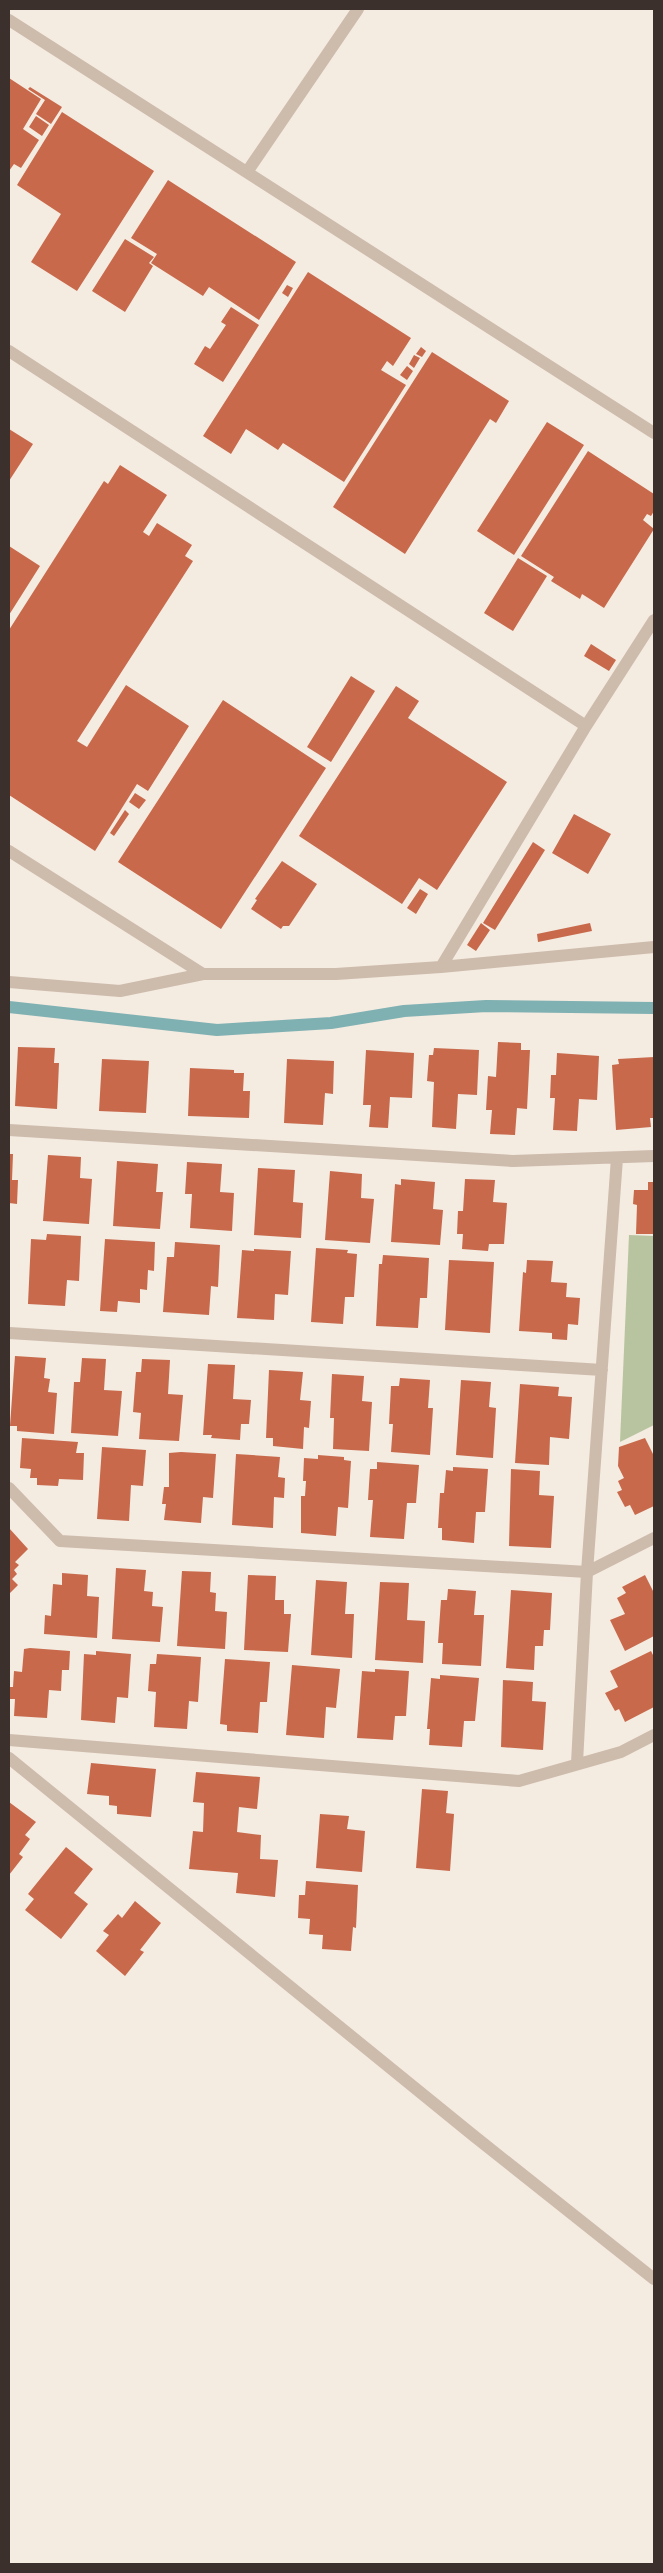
<svg xmlns="http://www.w3.org/2000/svg" width="663" height="2573" viewBox="0 0 663 2573" font-family="'Work Sans',sans-serif">
  <style>
    .green { fill: #b8c4a0 }
    .lines { fill: none; stroke-linecap: round; stroke-linejoin: round }
    .stream { stroke: #7fb0b2; stroke-width: 12 }
    .building { fill: #c8694b }
    .street { stroke: #cdbbac; stroke-width: 12 }
  </style>
  <rect width="100%" height="100%" fill="#f4ebe1"/>
  <path class="green" d="M 629,1235 L 654,1236 L 654,1425 L 620,1442 Z"/>
  <g class="lines">
    <path class="stream" d="M 9,1007 L 217,1030 L 331,1023 L 404,1011 L 486,1006 L 654,1008"/>
  </g>
  <path class="building" d="M 9,78 L 41,99 L 23,129 L 39,140 L 21,168 L 14,164 L 9,171 Z
    M 30,87 L 62,107 L 51,124 L 36,114 L 45,100 L 28,89 Z
    M 62,112 L 154,171 L 77,291 L 31,262 L 61,214 L 17,185 Z
    M 36,116 L 49,125 L 42,136 L 29,127 Z
    M 168,180 L 296,262 L 259,320 L 209,287 L 203,296 L 151,263 L 157,254 L 131,238 Z
    M 125,239 L 154,257 L 149,263 L 153,266 L 125,312 L 92,291 Z
    M 308,272 L 411,338 L 393,366 L 387,361 L 381,370 L 406,385 L 344,482 L 283,443 L 278,450 L 246,429 L 231,454 L 203,436 Z
    M 287,285 L 293,288 L 288,297 L 282,293 Z
    M 231,307 L 259,325 L 223,382 L 194,364 L 205,346 L 210,349 L 226,325 L 221,322 Z
    M 421,347 L 426,351 L 422,357 L 416,354 Z
    M 432,352 L 509,401 L 496,423 L 490,419 L 405,554 L 333,507 Z
    M 414,355 L 420,358 L 414,368 L 409,364 Z
    M 407,366 L 413,371 L 407,380 L 400,375 Z
    M 547,422 L 584,445 L 514,555 L 477,531 Z
    M 9,429 L 33,444 L 9,481 Z
    M 588,451 L 654,494 L 654,511 L 651,516 L 647,514 L 643,520 L 654,529 L 604,608 L 582,594 L 580,599 L 551,581 L 554,577 L 521,556 Z
    M 120,465 L 167,495 L 143,532 L 149,536 L 157,523 L 192,545 L 185,556 L 193,561 L 77,741 L 87,747 L 126,685 L 189,726 L 148,791 L 137,784 L 95,851 L 9,795 L 9,630 L 104,481 L 108,484 Z
    M 9,546 L 40,566 L 9,615 Z
    M 518,558 L 547,576 L 513,631 L 484,613 Z
    M 591,644 L 616,660 L 609,671 L 584,656 Z
    M 351,676 L 375,691 L 331,762 L 307,747 Z
    M 396,686 L 419,701 L 408,718 L 507,782 L 437,890 L 419,878 L 402,904 L 299,836 Z
    M 223,700 L 326,768 L 221,929 L 118,862 Z
    M 135,793 L 146,800 L 139,809 L 129,802 Z
    M 125,810 L 129,814 L 114,836 L 110,833 Z
    M 574,814 L 611,834 L 588,874 L 552,853 Z
    M 533,842 L 545,850 L 495,930 L 483,923 Z
    M 282,861 L 317,884 L 289,926 L 283,926 L 281,929 L 251,909 L 257,900 L 255,899 Z
    M 420,889 L 428,894 L 416,914 L 407,908 Z
    M 481,923 L 490,930 L 476,951 L 467,945 Z
    M 590,923 L 592,931 L 538,942 L 537,934 Z
    M 498,1042 L 521,1043 L 521,1050 L 530,1050 L 527,1109 L 517,1108 L 515,1135 L 490,1134 L 492,1110 L 486,1110 L 488,1076 L 496,1077 Z
    M 18,1047 L 55,1048 L 54,1063 L 59,1063 L 57,1109 L 15,1106 Z
    M 434,1048 L 479,1050 L 477,1095 L 458,1094 L 456,1129 L 432,1127 L 434,1082 L 427,1081 L 429,1055 L 433,1055 Z
    M 366,1050 L 414,1053 L 412,1098 L 390,1097 L 388,1128 L 369,1127 L 371,1105 L 363,1105 Z
    M 557,1053 L 599,1056 L 597,1100 L 579,1099 L 577,1131 L 553,1130 L 555,1098 L 550,1098 L 551,1075 L 556,1075 Z
    M 654,1057 L 654,1118 L 650,1118 L 651,1127 L 616,1130 L 612,1065 L 619,1064 L 618,1059 Z
    M 102,1059 L 149,1061 L 146,1113 L 99,1111 Z
    M 287,1059 L 334,1061 L 333,1094 L 325,1093 L 323,1125 L 284,1123 Z
    M 190,1068 L 234,1070 L 234,1073 L 244,1073 L 243,1091 L 250,1091 L 249,1118 L 188,1116 Z
    M 9,1154 L 13,1154 L 12,1180 L 18,1180 L 17,1204 L 9,1203 Z
    M 48,1155 L 81,1157 L 80,1178 L 92,1179 L 89,1224 L 43,1221 Z
    M 117,1161 L 158,1164 L 156,1192 L 163,1192 L 160,1229 L 113,1226 Z
    M 187,1162 L 222,1164 L 220,1192 L 234,1193 L 232,1231 L 190,1228 L 192,1194 L 185,1194 Z
    M 258,1168 L 295,1170 L 293,1202 L 303,1203 L 301,1238 L 254,1235 Z
    M 330,1171 L 362,1174 L 361,1198 L 374,1199 L 370,1243 L 325,1240 Z
    M 401,1179 L 435,1182 L 433,1209 L 443,1210 L 440,1245 L 391,1242 L 395,1184 L 401,1185 Z
    M 465,1179 L 495,1180 L 493,1202 L 507,1203 L 504,1244 L 489,1244 L 488,1251 L 462,1249 L 463,1234 L 457,1234 L 458,1211 L 463,1211 Z
    M 648,1182 L 654,1182 L 654,1234 L 636,1234 L 637,1205 L 633,1204 L 634,1190 L 648,1190 Z
    M 47,1234 L 81,1236 L 79,1281 L 67,1280 L 65,1306 L 28,1304 L 31,1239 L 46,1240 Z
    M 105,1239 L 155,1242 L 154,1271 L 148,1270 L 147,1290 L 140,1289 L 140,1303 L 118,1301 L 117,1312 L 100,1311 Z
    M 175,1242 L 220,1245 L 218,1287 L 211,1286 L 209,1315 L 163,1312 L 167,1257 L 174,1257 Z
    M 316,1248 L 348,1250 L 347,1253 L 357,1254 L 354,1297 L 345,1297 L 343,1324 L 311,1322 Z
    M 254,1249 L 291,1251 L 288,1295 L 275,1294 L 274,1320 L 237,1318 L 242,1250 L 254,1251 Z
    M 383,1255 L 429,1258 L 427,1298 L 420,1298 L 418,1328 L 376,1326 L 379,1264 L 382,1264 Z
    M 449,1260 L 494,1262 L 490,1333 L 445,1330 Z
    M 527,1260 L 553,1261 L 551,1282 L 567,1283 L 566,1297 L 580,1298 L 578,1325 L 568,1324 L 567,1340 L 552,1339 L 552,1333 L 519,1331 L 523,1272 L 526,1273 Z
    M 15,1356 L 46,1358 L 44,1378 L 50,1379 L 48,1392 L 57,1393 L 54,1434 L 17,1431 L 17,1426 L 10,1426 Z
    M 82,1358 L 106,1359 L 104,1390 L 122,1391 L 118,1436 L 71,1433 L 74,1382 L 80,1382 Z
    M 142,1359 L 170,1360 L 168,1394 L 183,1395 L 179,1441 L 139,1439 L 141,1413 L 133,1412 L 136,1372 L 141,1372 Z
    M 208,1364 L 235,1365 L 233,1399 L 251,1400 L 249,1424 L 241,1424 L 240,1440 L 211,1438 L 212,1435 L 203,1435 Z
    M 269,1370 L 303,1372 L 300,1400 L 311,1401 L 309,1428 L 304,1427 L 303,1449 L 273,1446 L 273,1438 L 266,1438 Z
    M 332,1374 L 364,1376 L 362,1401 L 372,1402 L 369,1451 L 333,1449 L 334,1418 L 330,1418 Z
    M 400,1378 L 430,1380 L 428,1408 L 433,1408 L 430,1455 L 391,1452 L 393,1424 L 389,1424 L 391,1386 L 399,1386 Z
    M 461,1380 L 491,1382 L 489,1407 L 496,1408 L 493,1458 L 456,1455 Z
    M 520,1384 L 559,1387 L 558,1396 L 572,1397 L 569,1439 L 550,1437 L 549,1465 L 515,1463 Z
    M 22,1438 L 78,1442 L 76,1453 L 84,1453 L 83,1480 L 59,1479 L 58,1486 L 37,1485 L 37,1478 L 30,1478 L 31,1469 L 20,1468 Z
    M 645,1438 L 654,1456 L 654,1506 L 635,1515 L 630,1505 L 625,1507 L 617,1492 L 622,1490 L 618,1481 L 624,1478 L 618,1466 L 619,1447 Z
    M 102,1447 L 146,1450 L 143,1486 L 131,1485 L 129,1521 L 97,1519 Z
    M 181,1452 L 216,1454 L 213,1498 L 203,1497 L 201,1523 L 164,1520 L 166,1504 L 162,1504 L 164,1487 L 169,1487 L 169,1453 Z
    M 236,1454 L 280,1457 L 278,1477 L 285,1478 L 284,1498 L 274,1497 L 273,1528 L 232,1525 Z
    M 318,1455 L 344,1457 L 344,1460 L 351,1461 L 348,1508 L 338,1507 L 336,1536 L 301,1533 L 301,1496 L 305,1496 L 306,1481 L 303,1481 L 304,1458 L 318,1459 Z
    M 377,1462 L 419,1465 L 416,1503 L 407,1503 L 404,1539 L 370,1537 L 373,1500 L 368,1500 L 370,1469 L 377,1469 Z
    M 453,1467 L 488,1469 L 485,1512 L 476,1512 L 474,1543 L 442,1540 L 442,1528 L 438,1528 L 440,1493 L 444,1493 L 446,1470 L 453,1471 Z
    M 511,1469 L 540,1471 L 539,1495 L 554,1496 L 551,1548 L 509,1546 Z
    M 9,1528 L 28,1549 L 15,1562 L 19,1565 L 14,1570 L 17,1574 L 12,1579 L 18,1585 L 9,1594 Z
    M 116,1568 L 146,1570 L 144,1591 L 153,1592 L 152,1606 L 163,1607 L 160,1642 L 112,1639 Z
    M 182,1571 L 211,1572 L 210,1592 L 216,1593 L 215,1611 L 227,1612 L 225,1649 L 177,1646 Z
    M 62,1573 L 88,1575 L 87,1596 L 99,1597 L 97,1638 L 44,1634 L 45,1615 L 51,1616 L 53,1584 L 62,1585 Z
    M 248,1575 L 276,1576 L 275,1600 L 284,1600 L 284,1614 L 291,1614 L 288,1652 L 244,1650 Z
    M 645,1575 L 654,1593 L 654,1636 L 625,1651 L 610,1620 L 625,1614 L 617,1598 L 626,1593 L 622,1587 Z
    M 316,1580 L 347,1582 L 345,1614 L 354,1614 L 352,1658 L 311,1655 Z
    M 380,1582 L 409,1583 L 407,1620 L 425,1621 L 423,1663 L 375,1660 Z
    M 448,1589 L 476,1591 L 474,1615 L 484,1615 L 481,1666 L 442,1664 L 443,1643 L 438,1643 L 441,1600 L 447,1600 Z
    M 511,1590 L 552,1593 L 550,1630 L 544,1630 L 543,1646 L 535,1646 L 534,1670 L 506,1668 Z
    M 30,1648 L 70,1651 L 69,1670 L 62,1670 L 61,1691 L 49,1690 L 47,1718 L 14,1716 L 15,1699 L 9,1699 L 9,1687 L 13,1687 L 14,1671 L 22,1672 L 24,1649 Z
    M 96,1651 L 131,1654 L 128,1698 L 117,1697 L 115,1723 L 81,1720 L 84,1654 L 96,1655 Z
    M 651,1651 L 654,1657 L 654,1707 L 625,1722 L 619,1709 L 615,1711 L 605,1693 L 618,1687 L 610,1671 Z
    M 157,1654 L 201,1657 L 198,1702 L 189,1701 L 187,1729 L 154,1727 L 156,1692 L 148,1691 L 150,1664 L 156,1664 Z
    M 225,1659 L 270,1662 L 267,1702 L 260,1702 L 258,1733 L 227,1731 L 227,1725 L 220,1724 Z
    M 292,1665 L 340,1669 L 336,1708 L 326,1707 L 324,1738 L 286,1735 Z
    M 375,1669 L 409,1671 L 406,1716 L 395,1716 L 393,1740 L 357,1738 L 362,1671 L 375,1672 Z
    M 440,1675 L 479,1678 L 475,1721 L 464,1721 L 462,1747 L 429,1745 L 430,1729 L 427,1729 L 431,1678 L 440,1679 Z
    M 503,1680 L 533,1682 L 532,1701 L 546,1702 L 543,1750 L 501,1747 Z
    M 91,1763 L 156,1769 L 151,1817 L 117,1814 L 117,1806 L 109,1805 L 109,1796 L 87,1794 Z
    M 196,1772 L 260,1777 L 257,1809 L 239,1807 L 237,1832 L 261,1835 L 260,1859 L 278,1860 L 275,1897 L 236,1893 L 238,1873 L 189,1869 L 193,1831 L 203,1832 L 204,1803 L 193,1802 Z
    M 422,1789 L 448,1791 L 446,1813 L 454,1814 L 450,1871 L 416,1868 Z
    M 9,1802 L 36,1822 L 25,1835 L 30,1839 L 19,1854 L 23,1857 L 9,1875 Z
    M 320,1814 L 349,1816 L 347,1829 L 365,1831 L 362,1872 L 316,1868 Z
    M 66,1847 L 93,1869 L 74,1893 L 88,1904 L 61,1939 L 25,1910 L 34,1899 L 28,1894 Z
    M 306,1881 L 358,1885 L 356,1928 L 353,1927 L 351,1951 L 322,1949 L 323,1935 L 309,1934 L 310,1919 L 298,1918 L 299,1895 L 305,1895 Z
    M 135,1901 L 161,1923 L 140,1950 L 144,1952 L 125,1976 L 96,1951 L 109,1935 L 103,1931 L 118,1914 L 122,1918 Z"/>
  <g class="lines">
    <path class="street" d="M 9,20 L 654,433
      M 247,172 L 358,9
      M 9,351 L 586,726
      M 9,851 L 203,974 L 336,974 L 441,967 L 654,947
      M 441,967 L 586,726 L 654,620
      M 9,982 L 120,991 L 203,974
      M 9,1130 L 513,1161 L 654,1156
      M 9,1333 L 602,1370
      M 9,1488 L 60,1541 L 587,1572 L 654,1538
      M 9,1740 L 519,1781 L 621,1752 L 654,1735
      M 9,1758 L 474,2136 L 654,2279
      M 577,1763 L 587,1572 L 617,1158"/>
  </g>
  <rect width="663" height="2573" fill="none" stroke="#3b302b" stroke-width="20"/>
</svg>
